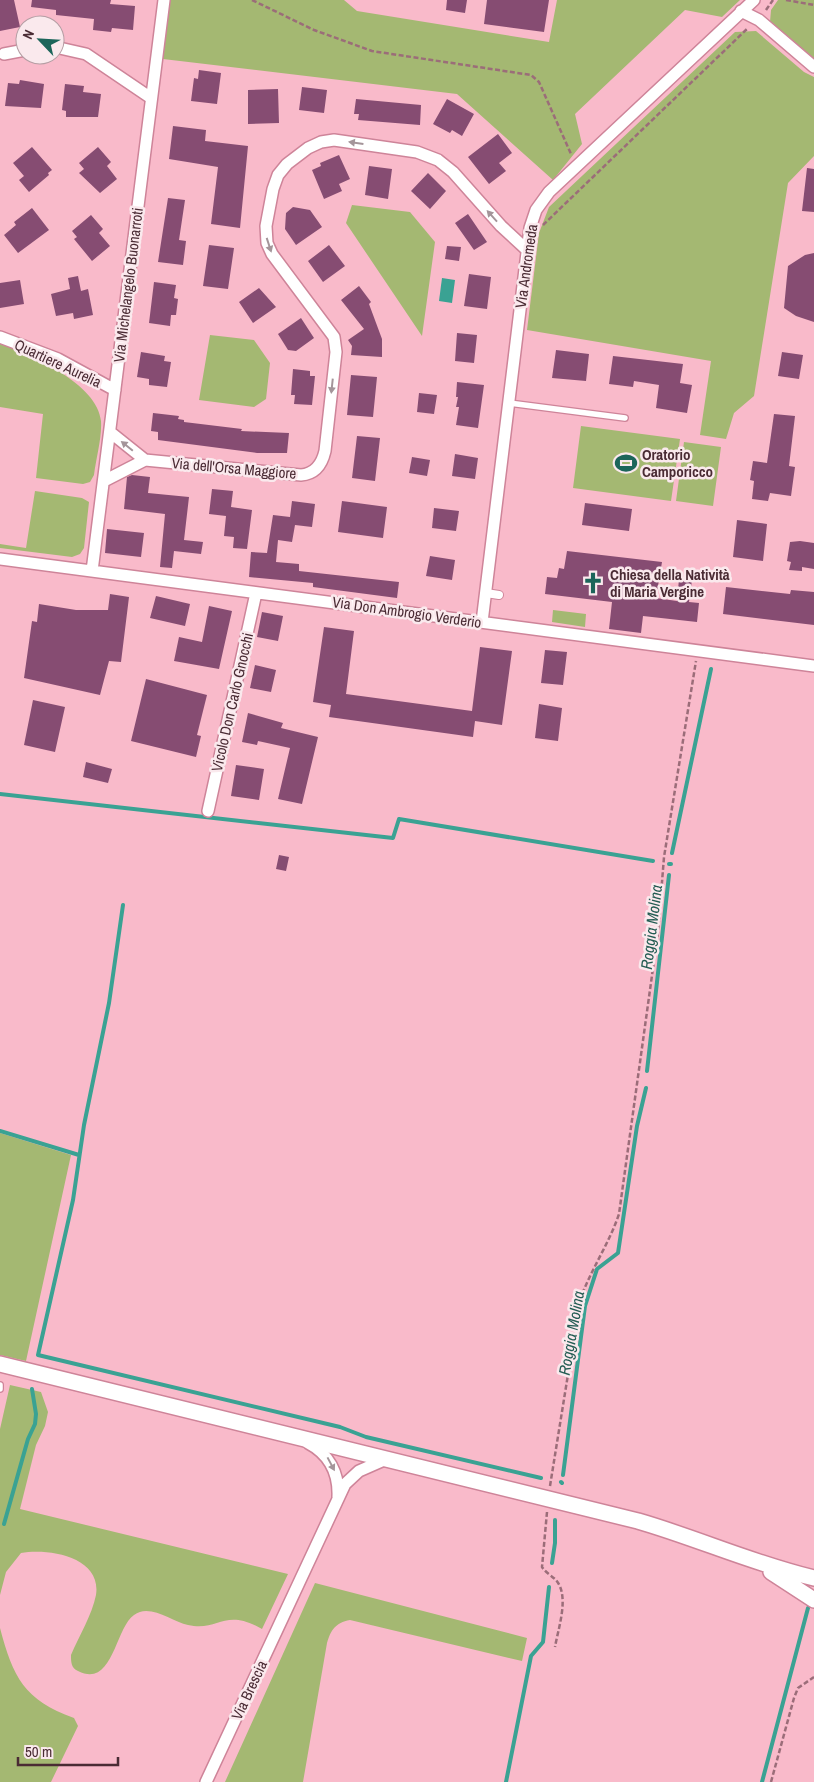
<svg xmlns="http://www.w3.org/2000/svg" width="814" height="1782" viewBox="0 0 814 1782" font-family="'Archivo Narrow',sans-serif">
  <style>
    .green { fill: #a4b872 }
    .water { fill: #3aa293 }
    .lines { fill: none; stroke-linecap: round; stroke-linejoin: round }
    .stream { stroke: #3aa293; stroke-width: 4 }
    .building { fill: #864c72 }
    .service-casing { stroke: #ce8499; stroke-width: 8 }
    .pedestrian-casing { stroke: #ce8499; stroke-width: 10 }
    .minor-casing { stroke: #ce8499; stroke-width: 14 }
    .secondary-casing { stroke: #ce8499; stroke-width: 18 }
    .path { stroke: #9b6d79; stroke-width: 2.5; stroke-dasharray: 5 2.5; stroke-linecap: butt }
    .service { stroke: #fff; stroke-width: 5.5 }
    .pedestrian { stroke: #fff; stroke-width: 8 }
    .minor { stroke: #fff; stroke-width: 11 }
    .secondary { stroke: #fff; stroke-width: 15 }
    .oneway { fill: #a4959a }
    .labels { text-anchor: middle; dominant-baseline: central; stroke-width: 5; stroke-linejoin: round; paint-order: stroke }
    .street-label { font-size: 15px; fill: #4a2b34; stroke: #fae9ed }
    .poi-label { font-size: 15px; font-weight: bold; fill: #4a2b34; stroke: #fae9ed; text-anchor: start }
    .water-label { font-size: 16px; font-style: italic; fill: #245c53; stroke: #fae9ed }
  </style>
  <rect width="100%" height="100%" fill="#f9baca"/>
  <path class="green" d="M 170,0 L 344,0 L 357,11 L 549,42 L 557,0 L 740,0 L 722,17 L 685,10 L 575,114 L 582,144 L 553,180 L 457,94 L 163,59 Z
    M 778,0 L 814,0 L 814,59 L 770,22 L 771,10 Z
    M 756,31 L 804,72 L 814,77 L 814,156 L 788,183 L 754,396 L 734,413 L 726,439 L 700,435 L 711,361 L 527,330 L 539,233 L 549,207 L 735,32 Z
    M 352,205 L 410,212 L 435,242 L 422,336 L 346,223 Z
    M 210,335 L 254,340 L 270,363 L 266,399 L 254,407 L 199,400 Z
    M 0,343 C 30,354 98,384 101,421 C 102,438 96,458 94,475 L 90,482 L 83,484 L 36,478 L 43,414 L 0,407 Z
    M 581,426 L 680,439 L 671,501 L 573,488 Z
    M 684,442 L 721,447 L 713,506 L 676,501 Z
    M 35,491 L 82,498 L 89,502 L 84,548 L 80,554 L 72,557 L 0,548 L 0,544 L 26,548 Z
    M 553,610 L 586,614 L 585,627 L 552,622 Z
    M 0,1133 L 71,1155 L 26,1361 L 0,1355 Z
    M 10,1385 L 41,1392 L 48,1412 L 45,1426 L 36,1445 L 20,1509 L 288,1574 L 262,1629 C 224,1607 219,1632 188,1625 C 172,1622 150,1603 134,1615 C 115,1628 113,1689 78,1671 C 71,1668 71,1662 71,1655 C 79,1636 92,1615 96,1595 C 102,1556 47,1548 21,1553 L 6,1572 L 0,1595 L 0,1429 Z
    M 315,1583 L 527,1638 L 522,1661 L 350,1620 C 335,1623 331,1630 327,1643 L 303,1782 L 225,1782 Z
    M 0,1628 C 13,1677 24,1700 74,1718 L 78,1726 L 51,1782 L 0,1782 Z"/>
  <path class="water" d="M 442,278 L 455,280 L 452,303 L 439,301 Z"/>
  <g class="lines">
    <path class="stream" d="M 0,794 L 393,838 L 399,819 L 653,861
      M 672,853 L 711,669
      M 669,864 L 671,864
      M 123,905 L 109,1003 L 84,1125 L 73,1200 L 38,1355 L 340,1427 L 366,1437 L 541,1478
      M 647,1071 L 669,875
      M 0,1131 L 79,1155
      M 563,1475 L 585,1306 L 597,1269 L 618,1253 L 637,1126 L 646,1088
      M 561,1482 L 562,1483
      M 4,1524 L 28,1439 L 35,1424 L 36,1414 L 32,1389
      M 552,1563 L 555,1543 L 555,1520
      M 506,1782 L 531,1656 L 543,1642 L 549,1587
      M 762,1782 L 808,1608"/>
  </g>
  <path class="building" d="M 0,0 L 14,0 L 20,27 L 0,31 Z
    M 32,0 L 111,0 L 110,4 L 135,6 L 133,30 L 112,28 L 111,32 L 93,30 L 94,19 L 56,15 L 56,10 L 31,7 Z
    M 447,0 L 467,0 L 465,13 L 446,10 Z
    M 487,0 L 549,0 L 544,32 L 484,24 Z
    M 199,70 L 221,73 L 217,104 L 191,101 L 194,78 L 198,79 Z
    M 20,80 L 44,84 L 41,108 L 5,106 L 8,83 L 19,84 Z
    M 65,84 L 84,86 L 83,92 L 101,94 L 98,117 L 66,117 L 66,111 L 62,110 Z
    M 302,87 L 327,90 L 324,113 L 299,110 Z
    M 278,89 L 279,123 L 248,124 L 248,90 Z
    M 356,99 L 421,105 L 420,125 L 358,120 L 359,114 L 354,114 Z
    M 447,99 L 474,114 L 462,136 L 452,130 L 450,133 L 433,124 Z
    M 173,126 L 206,130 L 205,141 L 248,146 L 240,228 L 211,224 L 218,167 L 169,159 Z
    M 498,134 L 512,153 L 499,163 L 506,171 L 489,184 L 468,157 Z
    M 32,147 L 52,170 L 48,173 L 49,175 L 29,192 L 19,180 L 24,176 L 13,163 Z
    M 98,147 L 111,162 L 107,166 L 117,179 L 100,193 L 79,173 L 84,169 L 79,163 Z
    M 339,155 L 350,179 L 339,184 L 342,191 L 324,199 L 312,170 L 321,166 L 320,163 Z
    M 369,166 L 392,169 L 388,199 L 365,195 Z
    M 807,168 L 814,169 L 814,212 L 802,211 Z
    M 428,173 L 446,191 L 430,209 L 411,191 Z
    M 168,198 L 185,200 L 179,240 L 186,241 L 183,265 L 158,262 Z
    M 293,207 L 310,210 L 322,227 L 296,245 L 285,229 L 286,213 Z
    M 32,208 L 49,230 L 18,253 L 4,235 L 16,225 L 14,222 Z
    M 468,214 L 487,242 L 474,250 L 455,223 Z
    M 91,215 L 103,229 L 99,233 L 110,246 L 92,261 L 74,239 L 77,237 L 72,231 Z
    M 209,245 L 234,248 L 228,289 L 203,286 Z
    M 329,245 L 345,266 L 323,282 L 308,261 Z
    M 447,246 L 461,247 L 459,261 L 445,259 Z
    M 814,253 L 814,322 L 796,316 L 784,308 L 788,266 L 805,255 Z
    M 469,274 L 491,277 L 487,309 L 464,306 Z
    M 78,276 L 81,291 L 88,289 L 93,315 L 74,319 L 73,313 L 56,316 L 51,294 L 70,289 L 68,278 Z
    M 20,280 L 24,304 L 0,308 L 0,283 Z
    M 154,282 L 176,285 L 174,298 L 178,299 L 176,315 L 171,315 L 170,326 L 149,323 Z
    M 359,286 L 371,302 L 369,304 L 382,339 L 382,357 L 351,355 L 352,346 L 348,340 L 364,329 L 341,300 Z
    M 259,288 L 276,307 L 253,323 L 239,302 Z
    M 301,318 L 314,338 L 296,351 L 288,350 L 278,334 Z
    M 457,333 L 477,335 L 474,363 L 455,361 Z
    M 556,350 L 589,354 L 586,381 L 552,378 Z
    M 141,352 L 165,356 L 164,361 L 171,362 L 167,387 L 149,385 L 149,379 L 137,377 Z
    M 782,352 L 803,355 L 799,379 L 778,376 Z
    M 613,356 L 683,364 L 680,383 L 692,385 L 687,413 L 656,408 L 659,385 L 634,381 L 633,387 L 609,384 Z
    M 293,369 L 310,371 L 310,376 L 315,376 L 312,405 L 294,404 L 295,395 L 291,395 Z
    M 351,375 L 377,377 L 373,417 L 347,415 Z
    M 457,382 L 484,385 L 478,428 L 456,425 L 459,407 L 456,407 L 458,397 L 456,397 Z
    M 419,393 L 437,395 L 434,414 L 417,412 Z
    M 153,413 L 179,416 L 178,419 L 184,420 L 184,422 L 242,429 L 241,431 L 289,433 L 287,453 L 257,453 L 158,440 L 158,432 L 151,431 Z
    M 774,414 L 795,416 L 789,466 L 795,467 L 791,496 L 770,493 L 768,501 L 752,499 L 754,481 L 750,480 L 753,461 L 767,463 Z
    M 357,436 L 380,438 L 375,481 L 352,478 Z
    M 455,454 L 478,458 L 475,479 L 452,476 Z
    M 412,457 L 430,460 L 427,476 L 409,473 Z
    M 132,475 L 150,477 L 148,493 L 189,497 L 184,540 L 203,542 L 201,554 L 174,551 L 172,568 L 160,567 L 165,514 L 124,509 L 127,477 Z
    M 212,489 L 233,491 L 231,507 L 252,510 L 247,549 L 233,548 L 234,537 L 224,536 L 226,516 L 209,514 Z
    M 292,501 L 315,504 L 312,527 L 295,525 L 292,542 L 278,540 L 276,562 L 299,564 L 299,571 L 399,582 L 397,598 L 313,587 L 313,583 L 249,577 L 251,552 L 267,553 L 273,515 L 290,517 Z
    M 342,501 L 387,507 L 383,538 L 338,532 Z
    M 585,503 L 632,509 L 629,531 L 582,525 Z
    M 434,508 L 459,511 L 456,531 L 432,528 Z
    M 737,520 L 767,524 L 763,561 L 733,557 Z
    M 107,529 L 144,533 L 141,557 L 105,553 Z
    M 800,541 L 814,543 L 814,569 L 802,567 L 802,571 L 789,570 L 791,562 L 787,561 L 790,542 Z
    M 567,551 L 662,562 L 656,598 L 677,601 L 679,579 L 692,580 L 689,602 L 699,603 L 697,622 L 643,616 L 641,633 L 609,629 L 612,602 L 545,594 L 547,577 L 557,578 L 559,568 L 564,569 Z
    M 430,556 L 455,560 L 452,580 L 426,576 Z
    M 726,587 L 790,594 L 791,590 L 814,592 L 814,625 L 723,614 Z
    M 110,594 L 129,597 L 121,662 L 109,661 L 100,695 L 24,678 L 32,621 L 37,622 L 39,604 L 76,610 L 108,610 Z
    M 156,596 L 190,604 L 185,626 L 150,618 Z
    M 209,606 L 232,611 L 219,669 L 174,661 L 179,637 L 202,642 Z
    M 262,612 L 283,616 L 278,641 L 257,637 Z
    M 324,627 L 354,631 L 346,694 L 472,711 L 480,647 L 512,651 L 502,725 L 475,721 L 473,737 L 329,717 L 331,705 L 313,702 Z
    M 545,650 L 567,652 L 563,685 L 541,683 Z
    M 255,665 L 276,670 L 271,692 L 250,688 Z
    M 146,679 L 207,695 L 197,735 L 201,736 L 196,757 L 131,741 Z
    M 33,700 L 65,707 L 55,752 L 24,745 Z
    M 539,704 L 562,708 L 558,741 L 535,738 Z
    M 248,713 L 283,723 L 281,728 L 318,737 L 302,804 L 278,799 L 290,748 L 258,741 L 257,745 L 242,742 Z
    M 86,762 L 112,769 L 108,783 L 83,777 Z
    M 236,765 L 264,769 L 259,800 L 231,796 Z
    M 279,855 L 289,857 L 286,871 L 276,869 Z"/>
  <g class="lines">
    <g class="service-casing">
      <path id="service" d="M 509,403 L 625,418
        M 0,1385 L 0,1389"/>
    </g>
    <g class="pedestrian-casing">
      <path id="pedestrian" d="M 486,593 L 499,595"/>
    </g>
    <g class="minor-casing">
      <path id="minor" d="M 741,11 L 759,20 L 814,67
        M 55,47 L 86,54 L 151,98
        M 4,54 L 25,50
        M 0,337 L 58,359 L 115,390
        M 110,432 L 145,460
        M 104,481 L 145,460 L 301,475 C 315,474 322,464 325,451 L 336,352 L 334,337 L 272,254 L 267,243 L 266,226 L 273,189 L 278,175 L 287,164 L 308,148 L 321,142 L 334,140 L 417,152 L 438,160 L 453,172 L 501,226 L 527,250
        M 0,559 L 814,666
        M 92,571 L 164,0
        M 482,622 L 530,228 L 536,210 L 549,192 L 754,0
        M 208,811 L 256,593
        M 308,1443 C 329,1454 339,1473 338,1497
        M 206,1782 L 345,1484 L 359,1471 L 384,1460"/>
    </g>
    <g class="secondary-casing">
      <path id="secondary" d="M 0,1364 L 638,1521 C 697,1538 754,1564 814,1578
        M 771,1572 L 814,1600"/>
    </g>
    <path class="path" d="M 252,0 L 314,30 L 372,51 L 531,75 L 539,82 L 571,154
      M 786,0 L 814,5
      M 766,10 L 773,0
      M 543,225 L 748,28
      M 550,1486 L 580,1300 C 591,1269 609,1244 619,1214 L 658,932 L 664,857 L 696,661
      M 547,1512 L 542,1567 C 546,1573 552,1576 556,1580 C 570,1596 558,1629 555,1647
      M 771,1782 L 794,1698 L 798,1688 L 814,1677"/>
    <use href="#service" class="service"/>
    <use href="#pedestrian" class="pedestrian"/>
    <use href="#minor" class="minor"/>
    <use href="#secondary" class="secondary"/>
  </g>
  <defs><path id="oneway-solid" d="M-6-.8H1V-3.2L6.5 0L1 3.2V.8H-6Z" transform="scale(1.25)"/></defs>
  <g class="oneway">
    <use href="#oneway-solid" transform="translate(356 143) rotate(-172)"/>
    <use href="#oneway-solid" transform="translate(492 216) rotate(-132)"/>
    <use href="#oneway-solid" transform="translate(269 245) rotate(72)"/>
    <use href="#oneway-solid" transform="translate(332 386) rotate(96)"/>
    <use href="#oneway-solid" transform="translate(127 446) rotate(-141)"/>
    <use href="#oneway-solid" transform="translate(331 1464) rotate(62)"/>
  </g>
  <defs>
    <g id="stadium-bare" transform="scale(1.725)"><path d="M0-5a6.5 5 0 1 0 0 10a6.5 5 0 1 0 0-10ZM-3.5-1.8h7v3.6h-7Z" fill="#1c655a" stroke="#fae9ed" stroke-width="2.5" paint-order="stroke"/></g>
    <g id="church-bare" transform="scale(1.725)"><path d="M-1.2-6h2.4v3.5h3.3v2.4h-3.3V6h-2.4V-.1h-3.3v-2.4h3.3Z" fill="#1c655a" stroke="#fae9ed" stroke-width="2.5" paint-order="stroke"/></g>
  </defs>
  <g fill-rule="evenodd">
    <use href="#stadium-bare" x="626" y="463"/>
    <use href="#church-bare" x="593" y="583"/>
  </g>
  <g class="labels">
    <g class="street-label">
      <text transform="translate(526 266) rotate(-82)">Via Andromeda</text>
      <text transform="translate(128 285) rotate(-83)">Via Michelangelo Buonarroti</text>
      <text transform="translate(58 363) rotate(25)">Quartiere Aurelia</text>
      <text transform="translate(234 468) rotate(5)">Via dell'Orsa Maggiore</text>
      <text transform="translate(407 612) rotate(8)">Via Don Ambrogio Verderio</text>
      <text transform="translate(232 702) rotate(-77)">Vicolo Don Carlo Gnocchi</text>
      <text transform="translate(249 1690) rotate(-65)">Via Brescia</text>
    </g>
    <g class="poi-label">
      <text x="642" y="454">Oratorio<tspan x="642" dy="17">Camporicco</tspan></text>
      <text x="610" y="574">Chiesa della Natività<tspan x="610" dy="17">di Maria Vergine</tspan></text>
    </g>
    <g class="water-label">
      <text transform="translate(651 927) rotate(-83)">Roggia Molina</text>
      <text transform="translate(571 1333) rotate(-80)">Roggia Molina</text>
    </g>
  </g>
  <g transform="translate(40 40) rotate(295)"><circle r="24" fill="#fae9ed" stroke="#b49da3"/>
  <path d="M0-4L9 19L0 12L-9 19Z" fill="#1c655a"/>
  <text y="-8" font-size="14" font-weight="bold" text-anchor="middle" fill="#4a2b34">N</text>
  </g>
  <path d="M18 1757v8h100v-8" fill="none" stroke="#4a2b34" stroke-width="2.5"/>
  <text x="25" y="1757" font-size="15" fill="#4a2b34" stroke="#fae9ed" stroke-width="4" paint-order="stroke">50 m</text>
</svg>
